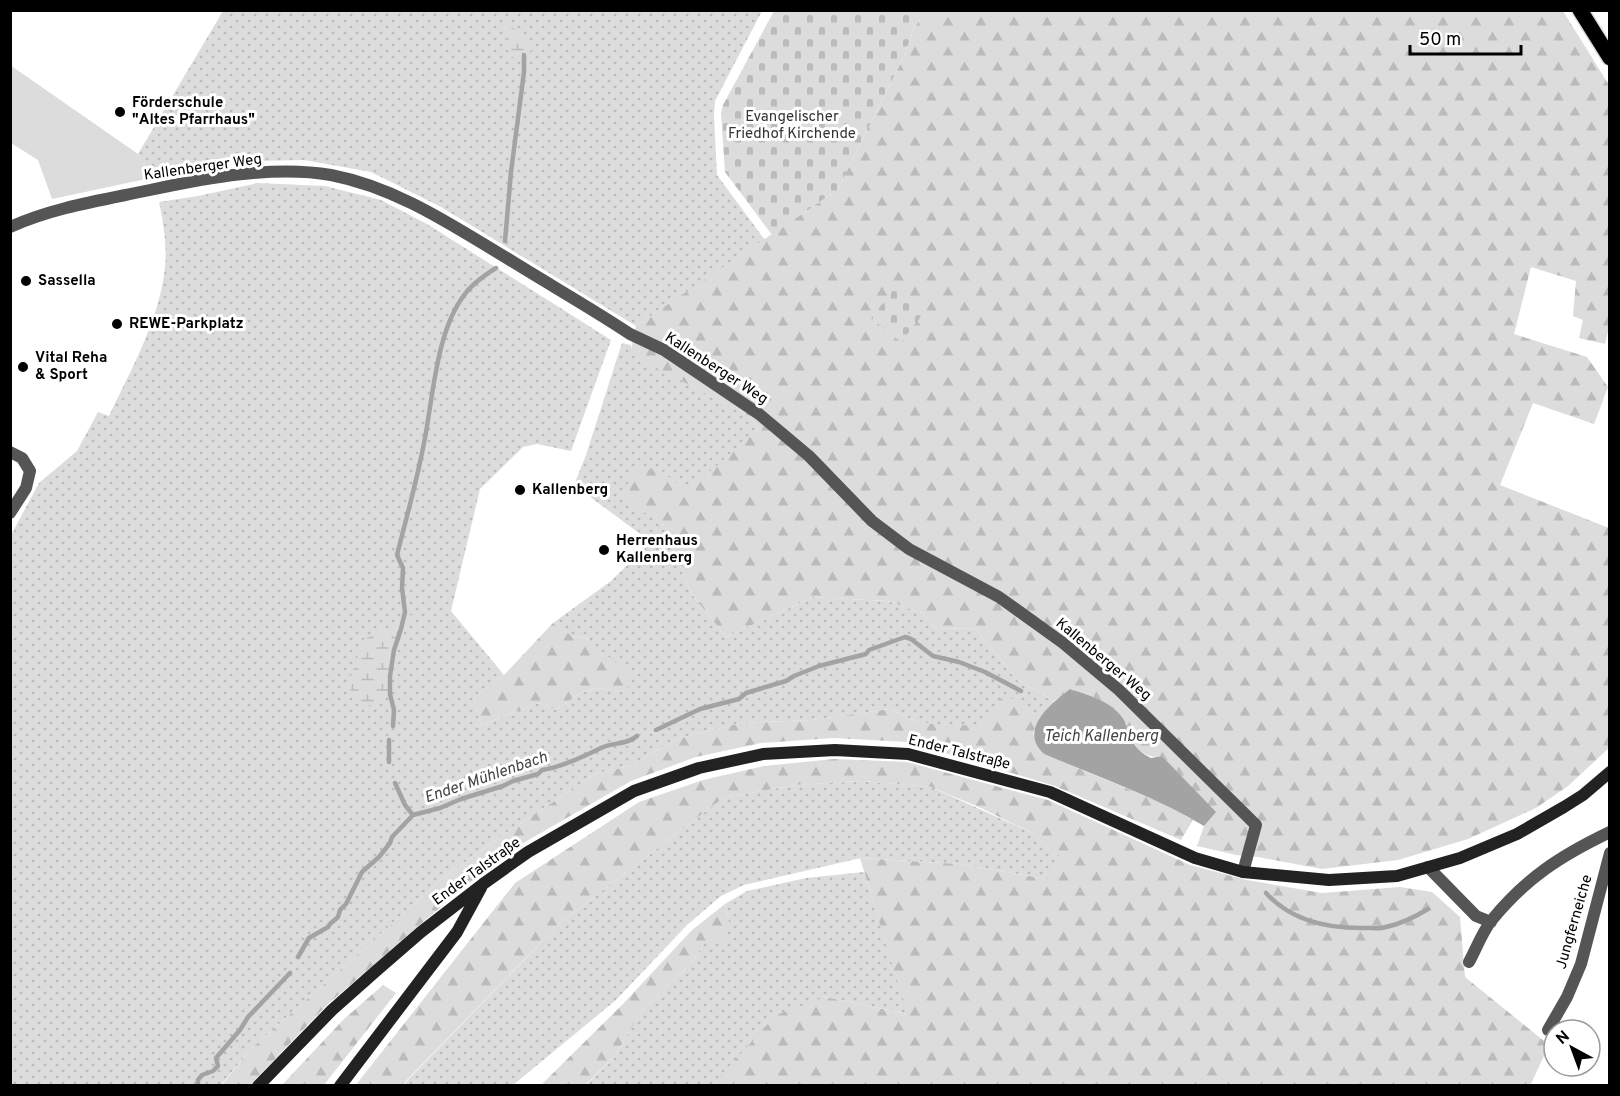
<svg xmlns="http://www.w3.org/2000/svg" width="1620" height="1096" viewBox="0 0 1620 1096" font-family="Overpass,sans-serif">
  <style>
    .grass { fill: url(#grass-dots) }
    .forest { fill: url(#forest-firs) }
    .wetland { fill: url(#wetland-marsh) }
    .cemetery { fill: url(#cemetery-stones) }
    .green { fill: #dcdcdc }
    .water { fill: #a3a3a3 }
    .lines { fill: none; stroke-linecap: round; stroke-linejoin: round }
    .stream { stroke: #a3a3a3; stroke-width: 4.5 }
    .primary-casing { stroke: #dbdbdb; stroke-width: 18 }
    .minor { stroke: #555; stroke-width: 12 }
    .secondary { stroke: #222; stroke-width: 12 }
    .primary { stroke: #000; stroke-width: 15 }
    .poi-dot { fill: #000; stroke: #fff; stroke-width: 2 }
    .labels { text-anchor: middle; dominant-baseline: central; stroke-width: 6; stroke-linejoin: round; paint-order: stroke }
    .poi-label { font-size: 15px; font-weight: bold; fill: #000; stroke: #fff; text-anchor: start }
    .park-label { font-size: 15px; fill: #333; stroke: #fff }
    .street-label { font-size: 15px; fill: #000; stroke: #fff }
    .water-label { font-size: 16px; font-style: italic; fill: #444; stroke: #fff }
  </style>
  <defs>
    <pattern id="grass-dots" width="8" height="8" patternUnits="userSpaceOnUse" patternTransform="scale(1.5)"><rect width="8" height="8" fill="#dcdcdc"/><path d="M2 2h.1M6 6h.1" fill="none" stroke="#bbb" stroke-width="1.8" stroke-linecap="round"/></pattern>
    <pattern id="forest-firs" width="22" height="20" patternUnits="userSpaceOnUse" patternTransform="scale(1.5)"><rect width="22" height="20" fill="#dcdcdc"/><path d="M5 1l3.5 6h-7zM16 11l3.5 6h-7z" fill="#bbb"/></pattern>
    <pattern id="wetland-marsh" width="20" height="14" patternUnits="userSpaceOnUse" patternTransform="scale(1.5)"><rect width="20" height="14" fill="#dcdcdc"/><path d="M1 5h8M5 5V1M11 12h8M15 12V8" fill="none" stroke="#bbb"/></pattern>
    <pattern id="cemetery-stones" width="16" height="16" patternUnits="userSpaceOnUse" patternTransform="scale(1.5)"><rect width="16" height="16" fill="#dcdcdc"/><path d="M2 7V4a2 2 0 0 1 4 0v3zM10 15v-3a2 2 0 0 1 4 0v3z" fill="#bbb"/></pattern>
  </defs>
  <rect width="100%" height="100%" fill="#fff"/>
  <path class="grass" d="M 223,11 L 762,11 L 715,101 L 714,116 L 717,175 L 765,240 L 636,326 L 441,207 L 371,172 L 304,160 L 253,161 L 151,178 L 138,154 Z
    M 258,183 L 325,186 L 381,200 L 427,224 L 611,340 L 571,451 L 537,444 L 523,447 L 480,489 L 451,611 L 504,675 L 474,697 L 481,725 L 539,703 L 556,710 C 587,689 587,685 625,692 L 587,638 L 572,636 L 553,623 L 611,581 L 651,542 L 574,485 L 586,455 L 622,343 L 631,345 L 631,354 L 747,415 L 759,428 L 687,493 L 658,468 L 663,523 L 691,593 L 726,637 L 813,597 L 888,601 L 922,613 L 936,628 L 975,629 L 1017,680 L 1054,701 L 1040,717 L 1004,695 L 981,727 L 920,723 L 889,709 L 812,720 L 740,723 L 676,739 L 630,766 L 597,773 L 506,833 L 447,875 L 252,1048 L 221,1085 L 11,1086 L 11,535 L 39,483 L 77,451 L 98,412 L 109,416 C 130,372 157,324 164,275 C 168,251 164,225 159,202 L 198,196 Z
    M 862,781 L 931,787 L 1032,833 L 1064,859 L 1047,879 L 959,864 L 861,858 L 744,885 L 721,896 L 687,925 L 616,1000 L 513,1085 L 402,1086 L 560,923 L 723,798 L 795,785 Z
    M 864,872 L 908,1014 L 825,997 L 712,1085 L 585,1086 L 615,1056 L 640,1013 L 694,960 L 703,944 L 729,919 L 725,904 L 747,891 L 806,878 Z"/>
  <path class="forest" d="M 925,11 L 1563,11 L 1609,85 L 1610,323 L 1605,344 L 1579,338 L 1583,320 L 1573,316 L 1576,281 L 1531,267 L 1514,334 L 1587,357 L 1608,387 L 1594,424 L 1533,403 L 1500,485 L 1609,528 L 1609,748 L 1568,786 L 1536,808 L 1468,839 L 1398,860 L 1322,869 L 1258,857 L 1236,855 L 1197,846 L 1204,826 L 1215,812 L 1162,756 C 1147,759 1137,751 1130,737 C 1127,731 1126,724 1123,719 C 1111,702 1090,695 1071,689 L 1054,701 L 1017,680 L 975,629 L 936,628 L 922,613 L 888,601 L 813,597 L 726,637 L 691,593 L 663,523 L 624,501 L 631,470 L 658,468 L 687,492 L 759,428 L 747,415 L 630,354 L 636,326 L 828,196 L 835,195 L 905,54 L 913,30 Z
    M 553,623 L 572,636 L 586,638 L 633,677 L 625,692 C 586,685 587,689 556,710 L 539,703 L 481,725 L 474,697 L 504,675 Z
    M 1004,694 L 1040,717 L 1033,733 L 1044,754 L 1162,803 L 1193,820 L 1181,840 L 1055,786 L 908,742 L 834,738 L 761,743 L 696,757 L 631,781 L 525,842 L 465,886 L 328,1004 L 250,1085 L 221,1086 L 252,1048 L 447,875 L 506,833 L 597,773 L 630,766 L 676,739 L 740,723 L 812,720 L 889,709 L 920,723 L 980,726 Z
    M 834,759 L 907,762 L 1048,800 L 1190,865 L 1247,880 L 1322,893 L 1400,887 L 1432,892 L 1460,917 L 1465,977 L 1549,1045 L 1530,1086 L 712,1085 L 776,1015 L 825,997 L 907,1014 L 860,858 L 959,864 L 1047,879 L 1063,859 L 1032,833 L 981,808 L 931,787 L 862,781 L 795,785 L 723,798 L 560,923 L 402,1085 L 355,1086 L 515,883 L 639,802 L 703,780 L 764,766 Z
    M 725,904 L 729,919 L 726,941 L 703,944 L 694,960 L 640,1013 L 615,1056 L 585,1085 L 541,1085 L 622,1005 L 692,930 Z
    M 383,985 L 396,993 L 324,1085 L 282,1085 L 343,1020 Z"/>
  <path class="wetland" d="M 505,24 L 516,30 L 533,45 L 531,51 L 515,60 L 505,47 Z
    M 413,614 C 394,639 390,662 390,694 L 361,710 L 348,685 L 363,640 Z"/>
  <path class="cemetery" d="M 774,11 L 925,11 L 913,30 L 905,54 L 835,195 L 828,196 L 772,235 L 725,172 L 721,113 L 723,105 Z
    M 894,289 L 923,314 L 901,342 L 871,318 Z"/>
  <path class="green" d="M 10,65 L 138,154 L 151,178 L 52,199 L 38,160 L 11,143 Z"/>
  <path class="water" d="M 1070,689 C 1089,695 1113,702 1124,720 C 1127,725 1127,733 1130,738 C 1135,747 1142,754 1151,758 L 1162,756 L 1216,812 L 1204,826 C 1154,796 1098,777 1044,754 C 1018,730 1050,704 1070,689 Z"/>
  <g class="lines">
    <path class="stream" d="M 505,241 L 511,172 L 524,72 L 524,55
      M 393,726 L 394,710 L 390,694 L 390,676 L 394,650 L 401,629 L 405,612 L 402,588 L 403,568 L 397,555 C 406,519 416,484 423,448 C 433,402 435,332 465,294 C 472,284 485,275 496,268
      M 656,730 L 700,709 L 739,699 L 746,693 L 786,681 L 794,676 L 819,666 L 866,654 L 869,650 L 905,637 L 911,639 L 933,656 L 959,662 L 985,672 L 1021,691
      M 389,740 L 389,762
      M 395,783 L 405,805 L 413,815
      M 1266,893 C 1291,921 1330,929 1367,928 C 1373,928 1380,929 1386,927 C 1400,924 1415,917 1428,909
      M 298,957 L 309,938 L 328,927 L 330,924 L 338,917 L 340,910 L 346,904 L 362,872 L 379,857 L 390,843 L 392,837 L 413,815 L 440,808 L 461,799 L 503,786 L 513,781 L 538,774 L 542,770 C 562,767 583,757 601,748 C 613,742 627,745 637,736
      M 198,1086 L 198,1080 L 202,1075 L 213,1071 L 218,1066 L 216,1058 L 240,1030 L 248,1017 L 290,973"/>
    <g class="primary-casing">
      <path id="primary" d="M 1580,10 L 1610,58"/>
    </g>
    <path class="minor" d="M 10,227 C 55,207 103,200 150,190 C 206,178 274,165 331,175 C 398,188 453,226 510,260 C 550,285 591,308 630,334 L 664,350 L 759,414 L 809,456 L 872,521 L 909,549 L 999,597 L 1063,643 L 1119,690 L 1256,825 L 1243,872
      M 10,452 L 22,458 L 30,471 L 26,488 L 10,513
      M 1428,867 L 1476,916 L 1491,922
      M 1469,962 C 1476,949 1482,933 1491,921 C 1526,878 1560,856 1610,832
      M 1548,1030 L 1567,997 L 1581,964 L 1610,853"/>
    <path class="secondary" d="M 258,1086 L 332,1010 L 376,971 L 421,932 L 483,884 L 528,852 L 634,791 L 699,768 L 763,754 L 835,750 L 908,754 L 1050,792 L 1195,858 L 1243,872 L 1329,880 L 1397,876 L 1460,858 L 1517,834 L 1564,807 L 1583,795 L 1610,772
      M 340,1086 L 457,932 L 481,888"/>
    <use href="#primary" class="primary"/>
  </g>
  <g class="poi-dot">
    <circle cx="120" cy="112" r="6"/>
    <circle cx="26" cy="281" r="6"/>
    <circle cx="117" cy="324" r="6"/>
    <circle cx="23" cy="367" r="6"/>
    <circle cx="520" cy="490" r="6"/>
    <circle cx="604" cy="550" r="6"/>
  </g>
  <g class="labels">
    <g class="poi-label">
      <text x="132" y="103">Förderschule<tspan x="132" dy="17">"Altes Pfarrhaus"</tspan></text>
      <text x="38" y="281">Sassella</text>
      <text x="129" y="324">REWE-Parkplatz</text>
      <text x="35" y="358">Vital Reha<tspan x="35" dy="17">&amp; Sport</tspan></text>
      <text x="532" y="490">Kallenberg</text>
      <text x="616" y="541">Herrenhaus<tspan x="616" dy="17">Kallenberg</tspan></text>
    </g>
    <g class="park-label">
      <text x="792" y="117">Evangelischer<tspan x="792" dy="17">Friedhof Kirchende</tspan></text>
    </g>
    <g class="street-label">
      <text transform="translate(203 168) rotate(-8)">Kallenberger Weg</text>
      <text transform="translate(716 369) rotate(33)">Kallenberger Weg</text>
      <text transform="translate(1103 660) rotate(40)">Kallenberger Weg</text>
      <text transform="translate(959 753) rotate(14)">Ender Talstraße</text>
      <text transform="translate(477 872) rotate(-36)">Ender Talstraße</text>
      <text transform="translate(1575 922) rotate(-74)">Jungferneiche</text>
    </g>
    <g class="water-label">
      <text x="1101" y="737">Teich Kallenberg</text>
      <text transform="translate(486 778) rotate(-19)">Ender Mühlenbach</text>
    </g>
  </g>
  <rect width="1620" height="1096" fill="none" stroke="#000000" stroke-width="24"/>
  <g transform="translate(1572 1048) rotate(319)"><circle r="28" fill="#ffffff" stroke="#999999" stroke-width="1.5"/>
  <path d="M0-4.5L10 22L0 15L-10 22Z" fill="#000000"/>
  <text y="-9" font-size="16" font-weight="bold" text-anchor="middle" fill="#000000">N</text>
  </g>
  <path d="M1410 45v9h111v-9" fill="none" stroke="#000000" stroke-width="3"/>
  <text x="1419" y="45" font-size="18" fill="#000000" stroke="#ffffff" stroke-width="4.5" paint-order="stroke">50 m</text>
</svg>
